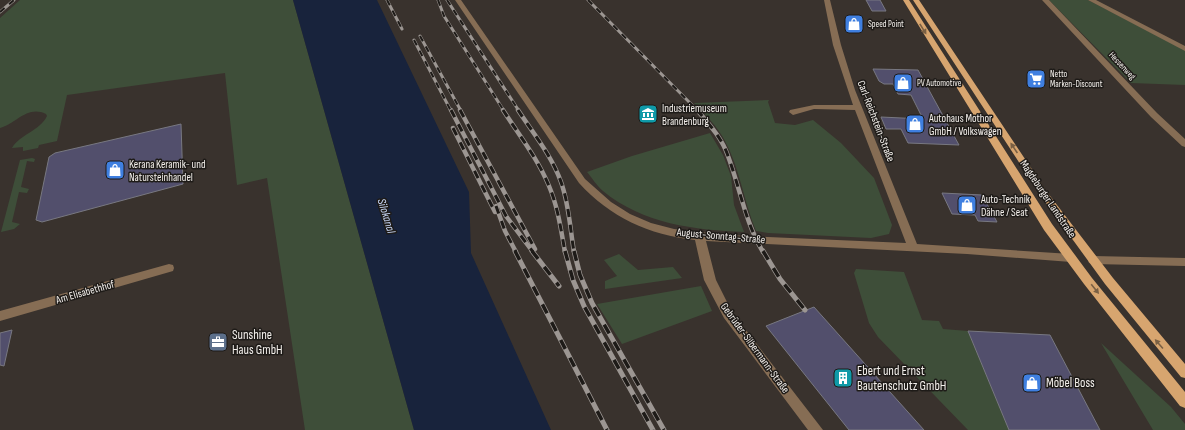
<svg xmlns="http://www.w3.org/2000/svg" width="1185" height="430" viewBox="0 0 1185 430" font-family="'Sofia Sans Condensed',sans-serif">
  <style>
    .green { fill: #3e4e39 }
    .water { fill: #18233c }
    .building { fill: #524f6c; stroke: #787881 }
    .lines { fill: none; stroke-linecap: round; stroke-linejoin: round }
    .minor { fill: #866d54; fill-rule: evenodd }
    .major { fill: #d7a56f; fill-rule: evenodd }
    .rail-far2-casing { stroke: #9c9692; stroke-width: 3 }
    .rail-far1-casing { stroke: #9c9692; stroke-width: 4.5 }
    .rail-casing { stroke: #9c9692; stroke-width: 5 }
    .rail-far2 { stroke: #1e1b18; stroke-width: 2; stroke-dasharray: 6; stroke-linecap: butt }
    .rail-far1 { stroke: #1e1b18; stroke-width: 3; stroke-dasharray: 8; stroke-linecap: butt }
    .rail { stroke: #1e1b18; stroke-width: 3.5; stroke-dasharray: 10; stroke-linecap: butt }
    .oneway { fill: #7a6044 }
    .labels { text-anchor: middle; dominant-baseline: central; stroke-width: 3; stroke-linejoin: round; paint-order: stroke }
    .far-poi-label { font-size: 9px; fill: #f4f0ec; stroke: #1e1b18; text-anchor: start }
    .far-street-label { font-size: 9px; fill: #f4f0ec; stroke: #1e1b18 }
    .poi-label { font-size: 11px; fill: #f4f0ec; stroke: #1e1b18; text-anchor: start }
    .street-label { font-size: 11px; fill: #f4f0ec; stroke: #1e1b18 }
    .water-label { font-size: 12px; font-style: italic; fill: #cbdafa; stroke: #1e1b18 }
    .near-poi-label { font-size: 13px; fill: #f4f0ec; stroke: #1e1b18; text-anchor: start }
  </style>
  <rect width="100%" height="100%" fill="#39322d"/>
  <path class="green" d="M 20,0 L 293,0 L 414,430 L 305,430 L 267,178 L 237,185 L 225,73 L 67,95 L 57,141 L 39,145 L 38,148 L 23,151 L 23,147 L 12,148 C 20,134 40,131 47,116 L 46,114 C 27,105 16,124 0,128 L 0,18 Z
    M 1049,0 L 1088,0 L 1185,50 L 1185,85 L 1131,83 Z
    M 769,100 L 768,102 L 775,123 L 795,125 L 813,120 L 841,143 L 874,178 L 892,225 L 889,234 L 871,238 L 768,233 L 756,231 C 744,202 740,169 725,141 C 717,126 706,115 694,103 Z
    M 710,133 L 723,155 L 731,176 L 734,205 L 744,232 C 695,230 643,224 603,191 C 597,186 592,178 587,172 L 632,156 Z
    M 32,158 L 35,159 L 34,162 L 27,161 L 21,187 L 29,189 L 27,193 L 19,192 L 12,222 L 20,224 L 14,229 L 1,232 L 20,160 Z
    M 619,254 L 638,270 L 673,267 L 682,278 L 605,289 L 605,281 L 617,276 L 604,260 Z
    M 856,269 L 904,272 L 922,320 L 939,321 L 943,329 L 968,331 L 1009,430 L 968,430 L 878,337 L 869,323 L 854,273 Z
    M 701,286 L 712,311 L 622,344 L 597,304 Z
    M 1101,343 L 1171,407 L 1185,424 L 1185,430 L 1153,430 Z"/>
  <path class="water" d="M 293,0 L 377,0 L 469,192 L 471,253 L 551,430 L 414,430 Z"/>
  <path class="building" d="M 866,0 L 880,0 L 886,11 L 872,11 Z
    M 873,69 L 918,70 L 959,145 L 908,143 L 901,129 L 886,129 L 881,117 L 923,119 L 911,95 L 898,94 L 893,84 L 884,84 L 879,81 Z
    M 181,124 L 183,184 L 42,222 L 36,220 L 49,157 L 55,153 Z
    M 942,193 L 982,195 L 997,222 L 978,221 L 975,215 L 952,214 Z
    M 814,307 L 924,430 L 849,430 L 766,326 Z
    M 12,330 L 4,366 L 0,365 L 0,333 Z
    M 968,331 L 1050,335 L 1100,430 L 1009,430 Z"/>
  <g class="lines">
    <path class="minor" d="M 455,0 L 461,0 L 585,179 L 611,202 L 630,214 L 651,223 L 674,229 L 725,235 L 906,243 L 855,110 L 814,109 L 793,115 L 789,112 L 790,110 L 814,105 L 853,105 L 833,45 L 824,0 L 830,0 L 841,45 L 855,90 L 917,244 L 1071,254 L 1075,255 L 1076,258 L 1075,261 L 1071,262 L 967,254 L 706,241 L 716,280 L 732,312 L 823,430 L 808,430 L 724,318 L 704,280 L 695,240 C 649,235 610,217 579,183 Z
      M 1042,0 L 1049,0 L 1157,113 L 1185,139 L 1185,147 L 1182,146 L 1151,117 Z
      M 1088,0 L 1096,0 L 1185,46 L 1185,51 Z
      M 1093,256 L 1185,258 L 1185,266 L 1093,264 L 1089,263 L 1088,260 L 1089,257 Z
      M 169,264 L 173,265 L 174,268 L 173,271 L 0,321 L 0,311 Z"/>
    <path class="major" d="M 903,0 L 909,0 L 1052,224 L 1092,278 L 1185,392 L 1185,408 L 1180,406 L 1084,284 L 1044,230 Z
      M 913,0 L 919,0 L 1047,192 L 1113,278 L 1185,364 L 1185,378 L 1181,377 L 1105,284 L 1041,196 Z"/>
    <g class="rail-far2-casing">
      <path id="rail-far2" d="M 387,0 L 402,29
        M 438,0 L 444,16 L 504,111
        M 447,0 L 519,111
        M 588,0 L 698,111
        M 0,12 L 14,0
        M 420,36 L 461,111
        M 414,40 L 451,111"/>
    </g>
    <g class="rail-far1-casing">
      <path id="rail-far1" d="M 451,110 L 506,216 L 533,252
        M 460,110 L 535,249
        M 503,110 C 519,135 538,159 549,186 C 558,207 561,230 565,252
        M 518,110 C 533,133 552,156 561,182 C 569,204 570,228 574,252
        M 697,110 C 709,124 722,138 728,156 C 740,188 745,222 763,252
        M 453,128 L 495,212
        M 496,206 L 505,231 L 516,252"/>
    </g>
    <g class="rail-casing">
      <path id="rail" d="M 515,251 L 607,430
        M 532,251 L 559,286
        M 565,251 L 573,280 L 584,306 L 653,430
        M 574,251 L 580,275 L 592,303 L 664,430
        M 763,251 L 780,279 L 805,310"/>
    </g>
    <use href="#rail-far2" class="rail-far2"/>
    <use href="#rail-far1" class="rail-far1"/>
    <use href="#rail" class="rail"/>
  </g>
  <defs><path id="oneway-solid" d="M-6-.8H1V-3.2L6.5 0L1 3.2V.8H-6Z"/></defs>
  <g class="oneway">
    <use href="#oneway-solid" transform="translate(923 29) rotate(58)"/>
    <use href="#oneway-solid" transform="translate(1014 148) rotate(-124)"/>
    <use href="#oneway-solid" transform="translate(1095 289) rotate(51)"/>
    <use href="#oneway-solid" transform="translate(1159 344) rotate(-131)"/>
  </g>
  <defs>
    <g id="shop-square" transform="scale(1)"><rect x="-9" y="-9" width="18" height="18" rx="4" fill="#3f7fe0" stroke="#1e1b18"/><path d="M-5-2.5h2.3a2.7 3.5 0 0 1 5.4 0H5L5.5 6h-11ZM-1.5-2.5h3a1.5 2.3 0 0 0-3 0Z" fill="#fff"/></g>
    <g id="supermarket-square" transform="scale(1)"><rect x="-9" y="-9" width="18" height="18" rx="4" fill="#3f7fe0" stroke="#1e1b18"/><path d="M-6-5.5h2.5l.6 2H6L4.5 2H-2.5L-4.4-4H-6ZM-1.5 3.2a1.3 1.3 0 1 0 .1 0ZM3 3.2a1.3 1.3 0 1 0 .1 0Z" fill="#fff"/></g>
    <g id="museum-square" transform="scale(1)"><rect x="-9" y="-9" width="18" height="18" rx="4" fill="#0f9aa8" stroke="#1e1b18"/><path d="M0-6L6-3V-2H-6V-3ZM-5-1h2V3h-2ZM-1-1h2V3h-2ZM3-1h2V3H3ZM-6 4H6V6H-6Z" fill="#fff"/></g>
    <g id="office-square" transform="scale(1)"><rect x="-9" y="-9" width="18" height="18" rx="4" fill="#5c6f8a" stroke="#1e1b18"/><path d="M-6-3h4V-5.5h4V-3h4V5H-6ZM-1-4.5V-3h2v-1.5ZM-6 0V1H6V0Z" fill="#fff"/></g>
    <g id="building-square" transform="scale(1)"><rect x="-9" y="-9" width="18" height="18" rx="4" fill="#0f9aa8" stroke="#1e1b18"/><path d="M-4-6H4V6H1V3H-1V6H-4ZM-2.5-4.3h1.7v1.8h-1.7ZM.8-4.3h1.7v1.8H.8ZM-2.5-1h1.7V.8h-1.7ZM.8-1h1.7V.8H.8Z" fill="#fff"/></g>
  </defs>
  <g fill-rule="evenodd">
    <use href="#shop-square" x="854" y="24"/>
    <use href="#supermarket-square" x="1036" y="79"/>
    <use href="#shop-square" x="903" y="83"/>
    <use href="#museum-square" x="648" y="114"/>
    <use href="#shop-square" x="915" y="124"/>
    <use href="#shop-square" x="115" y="170"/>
    <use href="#shop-square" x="967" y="205"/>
    <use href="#office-square" x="218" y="342"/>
    <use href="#building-square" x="843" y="378"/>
    <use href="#shop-square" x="1032" y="383"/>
  </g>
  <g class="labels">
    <g class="far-poi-label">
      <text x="868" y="24">Speed Point</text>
      <text x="1050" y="74">Netto<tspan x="1050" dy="10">Marken-Discount</tspan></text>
      <text x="917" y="83">PV Automotive</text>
    </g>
    <g class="far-street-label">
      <text transform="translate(1122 66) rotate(47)">Hessenweg</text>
    </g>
    <g class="poi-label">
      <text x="662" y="108">Industriemuseum<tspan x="662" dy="13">Brandenburg</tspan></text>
      <text x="929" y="118">Autohaus Mothor<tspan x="929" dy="13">GmbH / Volkswagen</tspan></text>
      <text x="129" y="164">Kerana Keramik- und<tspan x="129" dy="13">Natursteinhandel</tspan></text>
      <text x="981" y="199">Auto-Technik<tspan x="981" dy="13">Dähne / Seat</tspan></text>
    </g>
    <g class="street-label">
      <text transform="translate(876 121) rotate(69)">Carl-Reichstein-Straße</text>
      <text transform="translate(1048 199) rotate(56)">Magdeburger Landstraße</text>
      <text transform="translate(721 236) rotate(5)">August-Sonntag-Straße</text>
      <text transform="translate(85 292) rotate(-16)">Am Elisabethhof</text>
      <text transform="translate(755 348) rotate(54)">Gebrüder-Silbermann-Straße</text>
    </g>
    <g class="water-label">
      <text transform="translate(386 216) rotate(73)">Silokanal</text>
    </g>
    <g class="near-poi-label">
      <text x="232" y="335">Sunshine<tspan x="232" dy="15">Haus GmbH</tspan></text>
      <text x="857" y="371">Ebert und Ernst<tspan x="857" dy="15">Bautenschutz GmbH</tspan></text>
      <text x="1046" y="383">Möbel Boss</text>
    </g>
  </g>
</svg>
